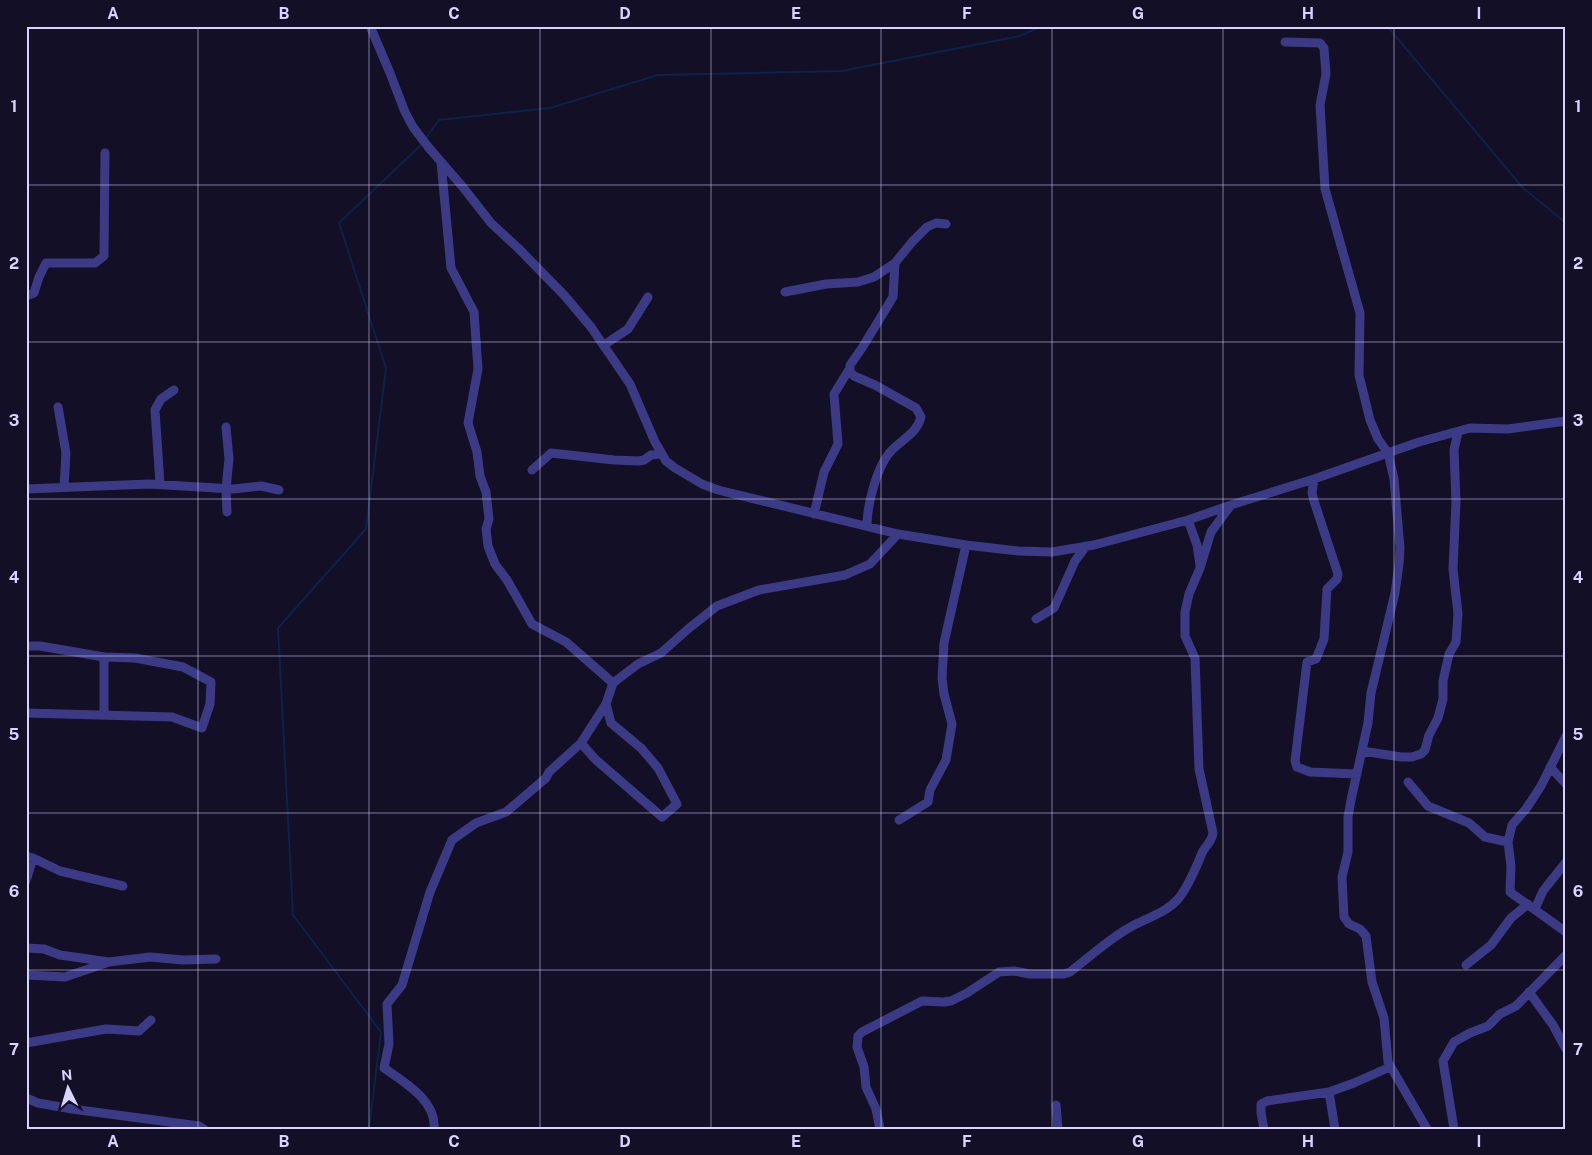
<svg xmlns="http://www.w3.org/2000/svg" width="1592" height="1155" viewBox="0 0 1592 1155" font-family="'Public Sans',sans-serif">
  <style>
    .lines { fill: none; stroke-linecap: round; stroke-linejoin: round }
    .stream { stroke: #0c2248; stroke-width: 2 }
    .minor { stroke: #3d3a85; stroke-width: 9 }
    .grid { fill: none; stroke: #d9d4ff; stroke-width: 1; stroke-opacity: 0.55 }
    .neatline { fill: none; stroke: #d9d4ff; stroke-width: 2 }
    .grid-label { font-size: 16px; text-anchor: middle; font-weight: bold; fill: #d9d4ff }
  </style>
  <rect width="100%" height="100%" fill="#130f26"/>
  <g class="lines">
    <path class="stream" d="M 1387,26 L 1523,188 L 1566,223
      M 426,138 L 439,120 L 550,108 L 658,75 L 842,71 L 1020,36 L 1042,26
      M 369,1129 L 381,1032 L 293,915 L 278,628 L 366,529 L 386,368 L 339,223 L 422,144"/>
    <path class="minor" d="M 370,26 L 390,73 L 405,112 L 413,127 L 429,148 L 462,186 L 491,223 L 518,248 L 564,295 L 591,327 L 630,384 L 655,442 L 666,461 L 675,468 L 702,484 L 718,490 L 898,534 L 966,545 L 1018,551 L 1052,552 L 1094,545 L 1188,520 L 1231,505 L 1314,479 L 1419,442 L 1470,428 L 1508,429 L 1566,421
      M 1285,42 L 1320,43 L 1324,48 L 1326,74 L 1320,105 L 1325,189 L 1360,313 L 1359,375 L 1370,420 L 1378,439 L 1388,453 L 1394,479 L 1400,548 L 1399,564 L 1395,593 L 1371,693 L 1368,723 L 1351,800 L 1348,817 L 1348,852 L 1342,877 L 1344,917 L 1349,924 L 1360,929 L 1366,936 L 1372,982 L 1384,1018 L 1388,1062 L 1427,1129
      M 441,162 L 451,268 L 474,312 L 478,369 L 468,423 L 477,452 L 480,476 L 486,492 L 489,519 L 486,529 L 488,546 L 495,564 L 507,580 L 532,624 L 566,642 L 613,683
      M 785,292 L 826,284 L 858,282 L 874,277 L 895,263
      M 26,296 L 34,293 L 39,277 L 46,263 L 95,263 L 104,256 L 105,153
      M 604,345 L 628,329 L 648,297
      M 58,407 L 66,453 L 64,487
      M 226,427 L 229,459 L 226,489 L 227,512
      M 532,470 L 551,453 L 614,460 L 639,461 L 644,460 L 651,455 L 661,454
      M 1314,479 L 1312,493 L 1314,501 L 1338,574 L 1337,579 L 1327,589 L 1324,639 L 1316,659 L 1307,662 L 1295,761 L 1297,767 L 1310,772 L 1357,774
      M 160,484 L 155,410 L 161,399 L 174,390
      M 26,489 L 149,484 L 233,489 L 261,486 L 279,490
      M 814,514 L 824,472 L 838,444 L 834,394 L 850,368
      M 1188,520 L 1197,545 L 1200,565
      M 867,526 C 867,505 877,464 893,449 C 904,438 917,433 921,417 L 916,408 L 875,385 L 854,376 L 850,372 L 850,365 L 862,348 L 893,297 L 895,263 L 912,242 L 927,227 L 936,223 L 946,224
      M 1036,619 L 1054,608 L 1075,561 L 1086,546
      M 26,646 L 40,646 L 104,657
      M 26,713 L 172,717 L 202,728 L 210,704 L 211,682 L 183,667 L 135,658 L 104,657 L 104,715
      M 1566,736 L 1541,786 L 1526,809 L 1512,825 L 1508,842 L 1511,866 L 1510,892 L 1566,932
      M 581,743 L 595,759 L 662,817 L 677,804 L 658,768 L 641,748 L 611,723 L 606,704
      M 1362,751 L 1401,757 L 1412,757 L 1421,754 L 1425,750 L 1429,735 L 1438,718 L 1443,699 L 1443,681 L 1449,654 L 1456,642 L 1458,614 L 1453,569 L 1456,502 L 1454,450 L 1458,432
      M 1550,767 L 1566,784
      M 1408,782 L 1428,806 L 1469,823 L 1485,837 L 1508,842
      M 899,820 L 928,802 L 930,790 L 946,760 L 952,724 L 944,694 L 942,678 L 944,643 L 966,545
      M 26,856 L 33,858 L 26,881
      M 33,858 L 60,871 L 123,886
      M 1535,909 L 1543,891 L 1566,862
      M 26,948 L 44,949 L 60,955 L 109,962 L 150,957 L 183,960 L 216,959
      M 1466,965 L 1491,945 L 1511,918 L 1528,904
      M 26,975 L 65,977 L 106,963
      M 1529,992 L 1553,1025 L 1566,1049
      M 26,1043 L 106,1029 L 139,1031 L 151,1020
      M 1329,1092 L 1335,1129
      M 26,1098 L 38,1103 L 72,1109 L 199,1126 L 204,1129
      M 1056,1105 L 1058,1129
      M 434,1129 C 437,1101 404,1082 384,1068 L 389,1044 L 387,1004 L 402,985 L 430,892 L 452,840 L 476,823 L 506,812 L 546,778 L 549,772 L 581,743 L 606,704 L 613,683 L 638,664 L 661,653 L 688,629 L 717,606 L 759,590 L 845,575 L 870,564 L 898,534
      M 880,1129 L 876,1109 L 866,1087 L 864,1067 L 857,1047 L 858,1036 L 862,1032 L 922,1001 L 944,1002 L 951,1001 L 967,993 L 999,972 L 1014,971 L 1030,974 L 1064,974 L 1070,972 C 1091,956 1112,936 1136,924 C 1152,916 1167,912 1179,898 C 1189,885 1196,868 1202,853 C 1205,846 1212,842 1213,833 L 1199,769 L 1195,658 L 1185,636 L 1185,612 L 1189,594 L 1200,568 L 1211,532 L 1231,505
      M 1264,1129 L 1261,1113 L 1261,1104 L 1267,1101 L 1329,1092 L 1354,1083 L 1390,1067
      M 1454,1129 L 1443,1061 L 1454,1042 L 1470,1033 L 1488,1026 L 1500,1014 L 1516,1006 L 1566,955"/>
  </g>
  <path class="grid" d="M 198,26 L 198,1129M 369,26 L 369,1129M 540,26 L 540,1129M 711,26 L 711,1129M 881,26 L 881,1129M 1052,26 L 1052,1129M 1223,26 L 1223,1129M 1394,26 L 1394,1129M 26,185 L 1566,185M 26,342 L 1566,342M 26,499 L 1566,499M 26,656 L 1566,656M 26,813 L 1566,813M 26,970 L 1566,970"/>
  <rect width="1592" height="1155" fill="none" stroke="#130f26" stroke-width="55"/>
  <g transform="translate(68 1088) rotate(355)" stroke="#130f26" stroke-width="4" paint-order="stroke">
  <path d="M0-4L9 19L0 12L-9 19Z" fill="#d9d4ff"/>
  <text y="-8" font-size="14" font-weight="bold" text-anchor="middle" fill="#d9d4ff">N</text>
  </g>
  <rect x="28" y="28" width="1536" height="1100" class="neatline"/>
  <g class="grid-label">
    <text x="113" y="19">A</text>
    <text x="284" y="19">B</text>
    <text x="454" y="19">C</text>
    <text x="625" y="19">D</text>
    <text x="796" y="19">E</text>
    <text x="967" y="19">F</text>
    <text x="1138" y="19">G</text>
    <text x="1308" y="19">H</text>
    <text x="1479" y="19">I</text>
    <text x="14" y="112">1</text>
    <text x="1578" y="112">1</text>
    <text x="14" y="269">2</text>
    <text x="1578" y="269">2</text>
    <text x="14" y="426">3</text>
    <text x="1578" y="426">3</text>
    <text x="14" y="583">4</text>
    <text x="1578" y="583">4</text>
    <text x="14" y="740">5</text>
    <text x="1578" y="740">5</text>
    <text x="14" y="897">6</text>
    <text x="1578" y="897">6</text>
    <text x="14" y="1055">7</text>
    <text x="1578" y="1055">7</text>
    <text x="113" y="1147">A</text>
    <text x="284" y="1147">B</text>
    <text x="454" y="1147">C</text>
    <text x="625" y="1147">D</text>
    <text x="796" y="1147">E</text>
    <text x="967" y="1147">F</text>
    <text x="1138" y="1147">G</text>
    <text x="1308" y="1147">H</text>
    <text x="1479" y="1147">I</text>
  </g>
</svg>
